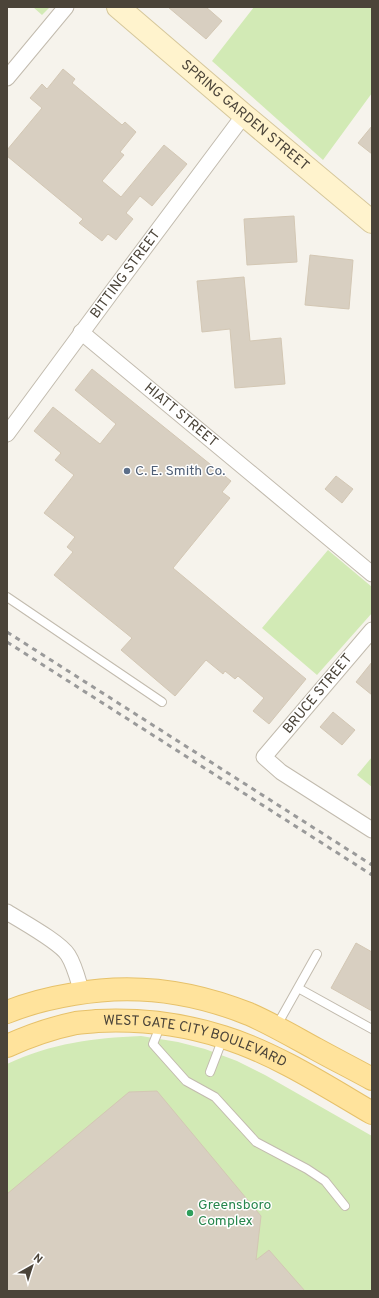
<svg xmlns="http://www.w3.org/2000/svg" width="379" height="1298" viewBox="0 0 379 1298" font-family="Overpass,sans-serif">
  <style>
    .green { fill: #d2eab5 }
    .building { fill: #d8cfc1; stroke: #d3c7b4 }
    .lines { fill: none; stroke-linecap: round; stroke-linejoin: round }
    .service-casing { stroke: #c2bbae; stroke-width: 10 }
    .minor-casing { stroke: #c2bbae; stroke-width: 17 }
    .secondary-casing { stroke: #d6c79b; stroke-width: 24 }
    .primary-casing { stroke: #e6c16a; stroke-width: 24 }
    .service { stroke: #fff; stroke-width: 8 }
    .minor { stroke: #fff; stroke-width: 15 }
    .secondary { stroke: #fff3cd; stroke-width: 22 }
    .primary { stroke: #ffe39c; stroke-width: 22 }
    .rail { stroke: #9a9a9a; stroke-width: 3; stroke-dasharray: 5 5; stroke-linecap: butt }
    .service-dot { fill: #5c6f8a; stroke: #fff; stroke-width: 1.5 }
    .leisure-dot { fill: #2e9e5b; stroke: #fff; stroke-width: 1.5 }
    .labels { text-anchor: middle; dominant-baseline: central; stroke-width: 3; stroke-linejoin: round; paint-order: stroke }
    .street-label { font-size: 14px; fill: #4b4439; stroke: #fff }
    .service-label { font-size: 14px; fill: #4e5e75; stroke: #fff; text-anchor: start }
    .leisure-label { font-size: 14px; fill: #27864d; stroke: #fff; text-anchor: start }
  </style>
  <rect width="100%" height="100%" fill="#f6f3ec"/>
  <path class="green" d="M 33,7 L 50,7 L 42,15 Z
    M 254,7 L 372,7 L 372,93 L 323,160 L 212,61 Z
    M 328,550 L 372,587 L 372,613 L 317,675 L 262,628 Z
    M 372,757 L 372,787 L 357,775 Z
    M 141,1036 L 178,1042 L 205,1049 L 237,1061 L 265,1075 L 372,1136 L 372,1291 L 7,1291 L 7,1064 C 53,1043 92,1038 141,1036 Z"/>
  <path class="building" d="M 168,7 L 206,7 L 222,21 L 206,39 Z
    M 63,69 L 75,79 L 72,83 L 122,125 L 125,122 L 136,132 L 120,152 L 124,155 L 102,181 L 121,197 L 164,145 L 187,164 L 152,206 L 140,196 L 126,213 L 133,219 L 116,240 L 108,234 L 102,241 L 79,223 L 83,219 L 7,156 L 7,150 L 42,108 L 30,98 L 42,84 L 47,89 Z
    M 372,126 L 372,154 L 358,143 Z
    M 294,216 L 297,262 L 247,265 L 244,219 Z
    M 310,255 L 353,260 L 349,309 L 305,305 Z
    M 244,277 L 250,341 L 281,338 L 285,384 L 235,388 L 230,329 L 202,332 L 197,281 Z
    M 92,369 L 231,481 L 222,492 L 230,498 L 173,568 L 306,679 L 269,724 L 253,711 L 264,698 L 238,676 L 235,679 L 225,671 L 223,674 L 206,660 L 175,696 L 121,650 L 132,638 L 54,575 L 73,552 L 67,547 L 75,537 L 44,513 L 74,475 L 55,460 L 61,453 L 34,431 L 53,407 L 100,444 L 116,424 L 75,390 Z
    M 336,476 L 353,489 L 342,503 L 325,489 Z
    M 372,662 L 372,695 L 356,682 Z
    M 333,712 L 355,730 L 342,745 L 320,727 Z
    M 356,943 L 372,952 L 372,1011 L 331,988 Z
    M 157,1091 L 261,1216 L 256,1260 L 269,1250 L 305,1291 L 7,1291 L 7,1194 L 129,1092 Z"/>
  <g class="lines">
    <g class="service-casing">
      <path id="service" d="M 7,597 L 162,702
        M 298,988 L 372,1029
        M 161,1024 L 153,1044 L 186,1081 L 215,1097 L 256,1142 L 307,1169 L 325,1181 L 345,1206
        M 276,1027 L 317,954
        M 210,1072 L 223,1038"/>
    </g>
    <g class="minor-casing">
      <g id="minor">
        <path d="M 7,78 L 66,7"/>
        <path id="s1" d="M 81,332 L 372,574"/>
        <path id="s2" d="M 7,434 L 111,293 L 244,115"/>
        <path d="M 372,630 L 264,757 L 281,772 L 372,830"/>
        <path d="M 7,912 C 21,921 60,942 68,955 C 75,966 78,980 82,993"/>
      </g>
    </g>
    <g class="secondary-casing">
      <g id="secondary">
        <path id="s3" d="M 118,7 L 244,115 L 372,222"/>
      </g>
    </g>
    <g class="primary-casing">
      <g id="primary">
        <path d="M 7,1012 C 29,1003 50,998 74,994 C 134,983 192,991 249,1014 C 272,1024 294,1037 316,1049 C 334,1059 354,1069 372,1079"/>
        <path id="s4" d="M 7,1046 C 29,1036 52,1028 76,1023 C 83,1022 90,1022 97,1021 C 139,1019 183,1024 223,1037 C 275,1053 326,1086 372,1113"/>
      </g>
    </g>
    <use href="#service" class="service"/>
    <use href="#minor" class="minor"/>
    <use href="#secondary" class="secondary"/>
    <use href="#primary" class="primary"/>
    <path class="rail" d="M 7,632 L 372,865
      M 7,642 L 372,875"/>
  </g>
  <circle class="service-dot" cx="127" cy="471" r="4"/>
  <circle class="leisure-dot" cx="190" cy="1213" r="4"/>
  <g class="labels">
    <g class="street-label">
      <text stroke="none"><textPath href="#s3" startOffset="167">SPRING GARDEN STREET</textPath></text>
      <text stroke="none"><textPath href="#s2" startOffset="199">BITTING STREET</textPath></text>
      <text stroke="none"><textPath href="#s1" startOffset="130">HIATT STREET</textPath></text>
      <text transform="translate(318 694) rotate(-50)">BRUCE STREET</text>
      <text stroke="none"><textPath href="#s4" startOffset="195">WEST GATE CITY BOULEVARD</textPath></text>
    </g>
    <g class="service-label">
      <text x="135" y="471">C. E. Smith Co.</text>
    </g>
    <g class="leisure-label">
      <text x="198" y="1205">Greensboro<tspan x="198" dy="16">Complex</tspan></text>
    </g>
  </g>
  <rect width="379" height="1298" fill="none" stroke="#4b4439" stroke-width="16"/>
  <g transform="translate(32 1266) rotate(39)" stroke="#ffffff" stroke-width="3" paint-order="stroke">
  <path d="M0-3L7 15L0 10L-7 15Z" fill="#4b4439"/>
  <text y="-6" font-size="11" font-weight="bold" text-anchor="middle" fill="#4b4439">N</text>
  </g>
</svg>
